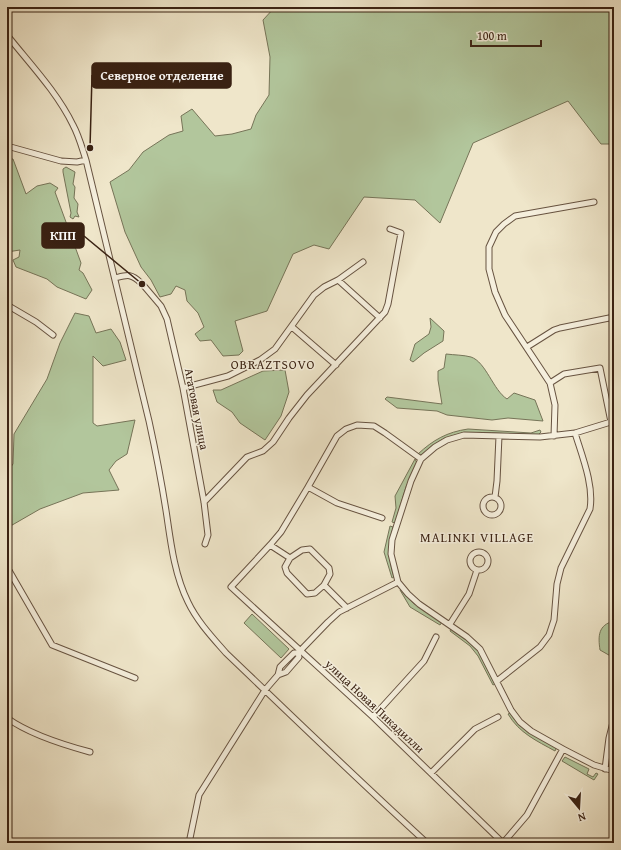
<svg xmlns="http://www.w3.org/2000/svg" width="621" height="850" viewBox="0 0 621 850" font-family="'Gentium Book Plus',serif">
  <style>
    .green { fill: #b2c69c; stroke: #767458 }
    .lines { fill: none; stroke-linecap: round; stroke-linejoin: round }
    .stream { stroke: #748077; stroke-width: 1.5 }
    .minor-casing { stroke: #675341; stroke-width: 7 }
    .minor { stroke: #f5efdd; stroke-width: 5 }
    .labels { text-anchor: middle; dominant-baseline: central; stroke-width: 3; stroke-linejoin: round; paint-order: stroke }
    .street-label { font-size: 12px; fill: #3a2213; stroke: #f5efdd }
    .neighbourhood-label { font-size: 13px; letter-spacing: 1px; fill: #3a2213; stroke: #f5efdd }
    .leader { fill: none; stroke: #3a2213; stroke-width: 1.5 }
    .callout-dot { fill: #3a2213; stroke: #f5efdd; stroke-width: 1.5 }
    .callout { fill: #3a2213; stroke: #3a2213; stroke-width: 1.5 }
    .callout-label { font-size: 13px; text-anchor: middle; font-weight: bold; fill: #fff }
  </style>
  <rect width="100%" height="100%" fill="#efe6ca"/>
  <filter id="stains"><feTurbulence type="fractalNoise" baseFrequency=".005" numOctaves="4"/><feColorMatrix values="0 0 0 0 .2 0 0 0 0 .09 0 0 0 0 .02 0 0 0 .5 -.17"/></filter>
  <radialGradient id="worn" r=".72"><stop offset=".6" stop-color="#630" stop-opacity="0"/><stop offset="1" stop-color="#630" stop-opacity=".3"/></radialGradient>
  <path class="green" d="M 275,7 L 614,7 L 614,144 L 601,144 L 568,101 L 473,143 L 440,223 L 415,200 L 364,197 L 329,249 L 314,245 L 293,254 L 267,311 L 235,321 L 243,351 L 239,355 L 223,356 L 211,340 L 200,341 L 195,334 L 204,327 L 198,313 L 187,301 L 185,290 L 176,286 L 171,294 L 160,297 L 151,280 L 141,267 L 125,232 L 110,182 L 129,170 L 143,152 L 169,135 L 183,131 L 181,116 L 192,109 L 215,136 L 232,134 L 251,129 L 256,115 L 269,95 L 270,57 L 263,20 Z
    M 7,159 L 13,159 L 26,194 L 37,186 L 50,183 L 58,188 L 55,192 L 81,263 L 79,270 L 83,273 L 92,290 L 86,299 L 57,287 L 47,279 L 16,267 L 13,260 L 19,257 L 20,250 L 7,252 Z
    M 66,167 L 75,172 L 73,184 L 75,187 L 74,198 L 78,204 L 77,212 L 79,217 L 75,216 L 73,219 L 70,217 L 71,213 L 63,172 L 63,169 Z
    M 75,313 L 89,316 L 96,333 L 111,329 L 120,342 L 126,360 L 103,366 L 93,356 L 93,423 L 97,426 L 135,420 L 127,454 L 116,461 L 109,470 L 119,490 L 83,493 L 40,509 L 7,528 L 7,472 L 13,464 L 14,434 L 47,379 L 60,343 Z
    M 430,318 L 444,331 L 443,341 L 424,353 L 413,362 L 410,360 L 415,344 L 429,334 L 431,327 Z
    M 446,354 C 454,355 464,355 471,357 C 486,362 493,390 507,399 L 514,393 L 535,400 L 543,421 L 508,418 L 492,420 L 447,415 L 437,411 L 397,408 L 385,399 L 387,397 L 442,404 L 438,380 L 438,371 L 444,368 Z
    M 285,370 L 289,392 L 281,416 L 265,440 L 240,423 L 232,412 L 217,402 L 213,390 L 221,390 L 263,371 Z
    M 468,429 L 531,433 L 540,430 L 541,432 L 538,435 C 509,436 473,427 446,438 C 435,442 430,451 420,456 L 418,454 C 433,440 447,432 468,429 Z
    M 415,459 L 417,463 L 406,487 L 395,523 L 392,522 L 396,508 L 395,496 Z
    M 390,526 L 393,527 C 389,545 388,559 394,577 L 392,578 L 384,552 Z
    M 401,589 L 413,603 L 442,622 L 440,625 L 410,607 L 400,590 Z
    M 252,614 L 289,649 L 281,658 L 244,623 Z
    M 614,621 L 614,658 L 600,650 C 598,636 598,625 614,621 Z
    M 451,629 L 465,638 L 479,652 L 495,684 L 493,685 L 478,656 L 470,646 L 450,631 Z
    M 510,713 L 524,729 L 555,747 L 556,749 L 555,751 C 537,741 519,733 508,714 Z
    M 565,757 L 589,769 L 587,774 L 593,777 L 596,773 L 598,774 L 594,780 L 562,761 Z"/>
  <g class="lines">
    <path class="stream" d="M 7,837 L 19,843"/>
    <g class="minor-casing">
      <path id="minor" d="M 7,35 C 30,64 57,92 73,125 C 79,136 82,148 86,160 L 149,421 C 156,453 162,484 167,517 C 171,545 175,576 188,602 C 197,621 212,637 226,653 C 293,717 359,781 427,843
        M 7,146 L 61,161 L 77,162 L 86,160
        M 115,278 C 127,275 131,273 141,283
        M 338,280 L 380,318
        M 144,286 L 161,306 L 167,319 L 183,388 L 204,502 L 208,535 L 205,544
        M 7,305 L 36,322 L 53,335
        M 292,327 L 336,365
        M 527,347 L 554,330 L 560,328 L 614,317
        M 550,383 L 564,374 L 600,368 L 611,422
        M 183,388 L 228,376 L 260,360 L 275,349 L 314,295 L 324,287 L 338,280 L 363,262
        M 614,421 L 575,433 L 540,437 L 464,435 L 447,440 L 435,447 L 421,459 L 411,481 L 392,540 L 391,554 L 398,582 L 408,594 L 419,604 L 467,637 L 480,649 L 511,710 L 520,722 L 531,731 L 563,749 L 594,765 L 614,771
        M 554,436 L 555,405 L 550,383 L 505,315 L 495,292 L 489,269 L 489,247 L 496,232 L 504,224 L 515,216 L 594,202
        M 421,459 L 385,433 L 374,426 L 357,425 L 346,429 L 337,436 L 308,487 L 281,532 L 270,545 L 231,587 L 373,717 L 503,843
        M 308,487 L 337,503 L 382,518
        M483 506a9 9 0 1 1 18 0a9 9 0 1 1-18 0Z
        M 495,497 L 497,481 L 499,436
        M 204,502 L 247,457 L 263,451 L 273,442 L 289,418 L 307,395 L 385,312 L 388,304 L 401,233 L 390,229
        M 270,545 L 290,558 L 285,567 L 287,573 L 307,594 L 315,593 L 324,585 L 347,608
        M470 561a9 9 0 1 1 18 0a9 9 0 1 1-18 0Z
        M 290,558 L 302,550 L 310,549 L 329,568 L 330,574 L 324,585
        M 7,567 L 52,645 L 135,678
        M 450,624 L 469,594 L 477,570
        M 299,652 L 328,622 L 339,612 L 398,582
        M 294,653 L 298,653 L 299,657 L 286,672 L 278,675 L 280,667 Z
        M 497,681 L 540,647 L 549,635 L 554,620 L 557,584 L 561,568 L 590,509 C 594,485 582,456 575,433
        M 373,717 L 424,661 L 436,637
        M 7,718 C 29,734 64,745 90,752
        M 605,769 L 609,738 L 614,718
        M 431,773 L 475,729 L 498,717
        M 189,843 L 199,795 L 265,690 L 278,675
        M 503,843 L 527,815 L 563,749"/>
    </g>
    <use href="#minor" class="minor"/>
  </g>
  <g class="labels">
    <g class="street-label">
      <text transform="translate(197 409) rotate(79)">Агатовая улица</text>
      <text transform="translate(375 706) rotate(43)">улица Новая Пикадилли</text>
    </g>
    <g class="neighbourhood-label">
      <text x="273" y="364">OBRAZTSOVO</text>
      <text x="477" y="537">MALINKI VILLAGE</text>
    </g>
  </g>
  <path class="leader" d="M90 148L92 75M142 284L84 236"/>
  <g class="callout-dot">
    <circle cx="90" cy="148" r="4"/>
    <circle cx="142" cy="284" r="4"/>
  </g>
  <g class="callout">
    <rect x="92" y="63" width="139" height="25" rx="4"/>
    <rect x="42" y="223" width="42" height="25" rx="4"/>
  </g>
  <g class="callout-label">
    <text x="162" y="80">Северное отделение</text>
    <text x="63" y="240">КПП</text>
  </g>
  <rect width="621" height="850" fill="none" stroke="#efe6ca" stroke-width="24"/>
  <rect x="8" y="8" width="605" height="834" fill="none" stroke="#3a2213" stroke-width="2"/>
  <rect x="12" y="12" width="597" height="826" fill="none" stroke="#3a2213"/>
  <g transform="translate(579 808) rotate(162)" stroke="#f5efdd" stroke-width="3" paint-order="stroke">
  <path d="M0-3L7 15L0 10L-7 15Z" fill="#3a2213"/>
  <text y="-6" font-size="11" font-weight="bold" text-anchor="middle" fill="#3a2213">N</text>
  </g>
  <path d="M471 40v6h70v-6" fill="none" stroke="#3a2213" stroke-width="2"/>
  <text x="477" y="40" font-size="12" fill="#3a2213" stroke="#f5efdd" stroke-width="3" paint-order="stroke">100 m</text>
  <rect width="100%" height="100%" filter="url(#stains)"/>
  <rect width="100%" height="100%" fill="url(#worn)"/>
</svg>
